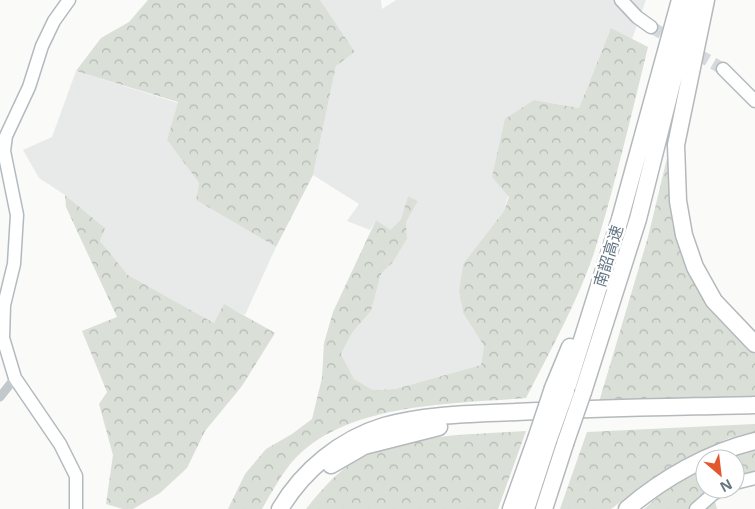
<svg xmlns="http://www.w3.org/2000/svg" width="755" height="509" viewBox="0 0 755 509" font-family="'Open Sans','Noto Sans SC',sans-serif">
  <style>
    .built { fill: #e8e9e9 }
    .forest { fill: url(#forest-crowns) }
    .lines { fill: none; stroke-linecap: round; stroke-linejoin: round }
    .secondary-tunnel { stroke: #d5d9db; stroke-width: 12; stroke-dasharray: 12 6; stroke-linecap: butt }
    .secondary-casing { stroke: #b3babf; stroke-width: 15 }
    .highway-casing { stroke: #b4b9bd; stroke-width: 19 }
    .street { stroke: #c3c8cc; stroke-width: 9 }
    .secondary { stroke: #fff; stroke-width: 12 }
    .highway { stroke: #fff; stroke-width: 16 }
    .highway-bridge-casing { stroke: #b4b9bd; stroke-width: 19; stroke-linecap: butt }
    .highway-bridge { stroke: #fff; stroke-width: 16 }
    .labels { text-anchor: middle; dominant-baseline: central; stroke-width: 5; stroke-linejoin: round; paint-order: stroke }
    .street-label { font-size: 16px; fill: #657683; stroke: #fff }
  </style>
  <defs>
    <pattern id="forest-crowns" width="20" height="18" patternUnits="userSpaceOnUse" patternTransform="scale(1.25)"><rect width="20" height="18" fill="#dadfd7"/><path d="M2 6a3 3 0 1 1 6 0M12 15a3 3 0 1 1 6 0" fill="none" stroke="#b4b9b4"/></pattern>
  </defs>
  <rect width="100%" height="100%" fill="#fafaf8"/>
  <path class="built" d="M 320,0 L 381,0 L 382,9 L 396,0 L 646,0 L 632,39 L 611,28 L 579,108 L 534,100 L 504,211 L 463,264 L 459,291 L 463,313 L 484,346 L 481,365 L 395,389 L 373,390 L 354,379 L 341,354 L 352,333 L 371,311 L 381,274 L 393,262 L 407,239 L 406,222 L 418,201 L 408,196 L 401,219 L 389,231 L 376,220 L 370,230 L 347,221 L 359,204 L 313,175 L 336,66 L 355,52 Z
    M 76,71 L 178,103 L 167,140 L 199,183 L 196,200 L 276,247 L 245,315 L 224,305 L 214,323 L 128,275 L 100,241 L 104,227 L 65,195 L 39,178 L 23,150 L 52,137 Z"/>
  <path class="forest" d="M 148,0 L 320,0 L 355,52 L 336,66 L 313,175 L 276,247 L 196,200 L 199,183 L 167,140 L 178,102 L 76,71 L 101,38 L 129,22 Z
    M 611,28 L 648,47 C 631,116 615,186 594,253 C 577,303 550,351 526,398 C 452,404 338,402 288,467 C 278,480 270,495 262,509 L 228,509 L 245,474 L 266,449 L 292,434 L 312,419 L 322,378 L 324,343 L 333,312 L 376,220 L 390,230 L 401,219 L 408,196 L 418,201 L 406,222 L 407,239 L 393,262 L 381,274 L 371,311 L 352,333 L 341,354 L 354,379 L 373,390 L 395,389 L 481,365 L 484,346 L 463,313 L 459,291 L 463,264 L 504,211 L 509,197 L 492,177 L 505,119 L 534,100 L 579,108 Z
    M 668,154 L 672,223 L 687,267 L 712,312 L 748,350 L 755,354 L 755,399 L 599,402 L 648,237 Z
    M 65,195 L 105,228 L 100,241 L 128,275 L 214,323 L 224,304 L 275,333 L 242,386 L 205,431 L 187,468 L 160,493 L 133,509 L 123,509 L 106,504 L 113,455 L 99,404 L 107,392 L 82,331 L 117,317 L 66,207 Z
    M 755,424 L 755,432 L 729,438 L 693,455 L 648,481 L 611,509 L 560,509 L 587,432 Z
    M 526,431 L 498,509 L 306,509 C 318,494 333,476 349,465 C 398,433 469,435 526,431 Z
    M 755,448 L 755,478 L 735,483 L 735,459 L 721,459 Z
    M 705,467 L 705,489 L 722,489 L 713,494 L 717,509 L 644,509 L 661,494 Z"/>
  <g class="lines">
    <path class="secondary-tunnel" d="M 651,27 L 723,69"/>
    <g class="secondary-casing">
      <path id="secondary" d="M 69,0 L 54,21 L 42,46 L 29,87 L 6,136 L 4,151 L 17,215 L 14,264 L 4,305 L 3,338 L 15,378 L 60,444 L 76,476 L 76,509
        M 621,0 L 637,17 L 651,27
        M 723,69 L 755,101
        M 735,483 L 755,478
        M 696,509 L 713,494 L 722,489"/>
    </g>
    <g class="highway-casing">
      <path id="highway" d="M 706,0 L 676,145 L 678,201 L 684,235 L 695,267 L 714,301 L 755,344
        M 553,388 L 570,347
        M 566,391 L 620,219 L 680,0
        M 583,392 L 638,219 L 693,0
        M 331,465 L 364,446 L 439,427
        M 280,509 C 303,470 341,439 384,426 C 426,414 473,414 516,412 C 596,408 675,407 755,405
        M 511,509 L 536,439
        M 526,509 L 548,441
        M 544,509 L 565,444
        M 627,509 C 662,479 709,452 755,441"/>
    </g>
    <path class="street" d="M 0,397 L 15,378"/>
    <use href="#secondary" class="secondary"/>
    <use href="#highway" class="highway"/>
    <g class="highway-bridge-casing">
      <path id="highway-bridge" d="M 536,439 L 553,388
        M 548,441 L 566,391
        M 565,444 L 583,392"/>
    </g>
    <use href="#highway-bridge" class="highway-bridge"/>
  </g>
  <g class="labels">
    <g class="street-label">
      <text transform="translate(608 256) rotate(-73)">南韶高速</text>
    </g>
  </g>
  <g transform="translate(720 474) rotate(152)"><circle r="24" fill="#ffffff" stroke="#c1c8cd"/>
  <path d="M0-4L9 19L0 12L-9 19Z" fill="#e4572e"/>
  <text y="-8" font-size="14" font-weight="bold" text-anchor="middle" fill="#657683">N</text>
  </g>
</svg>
